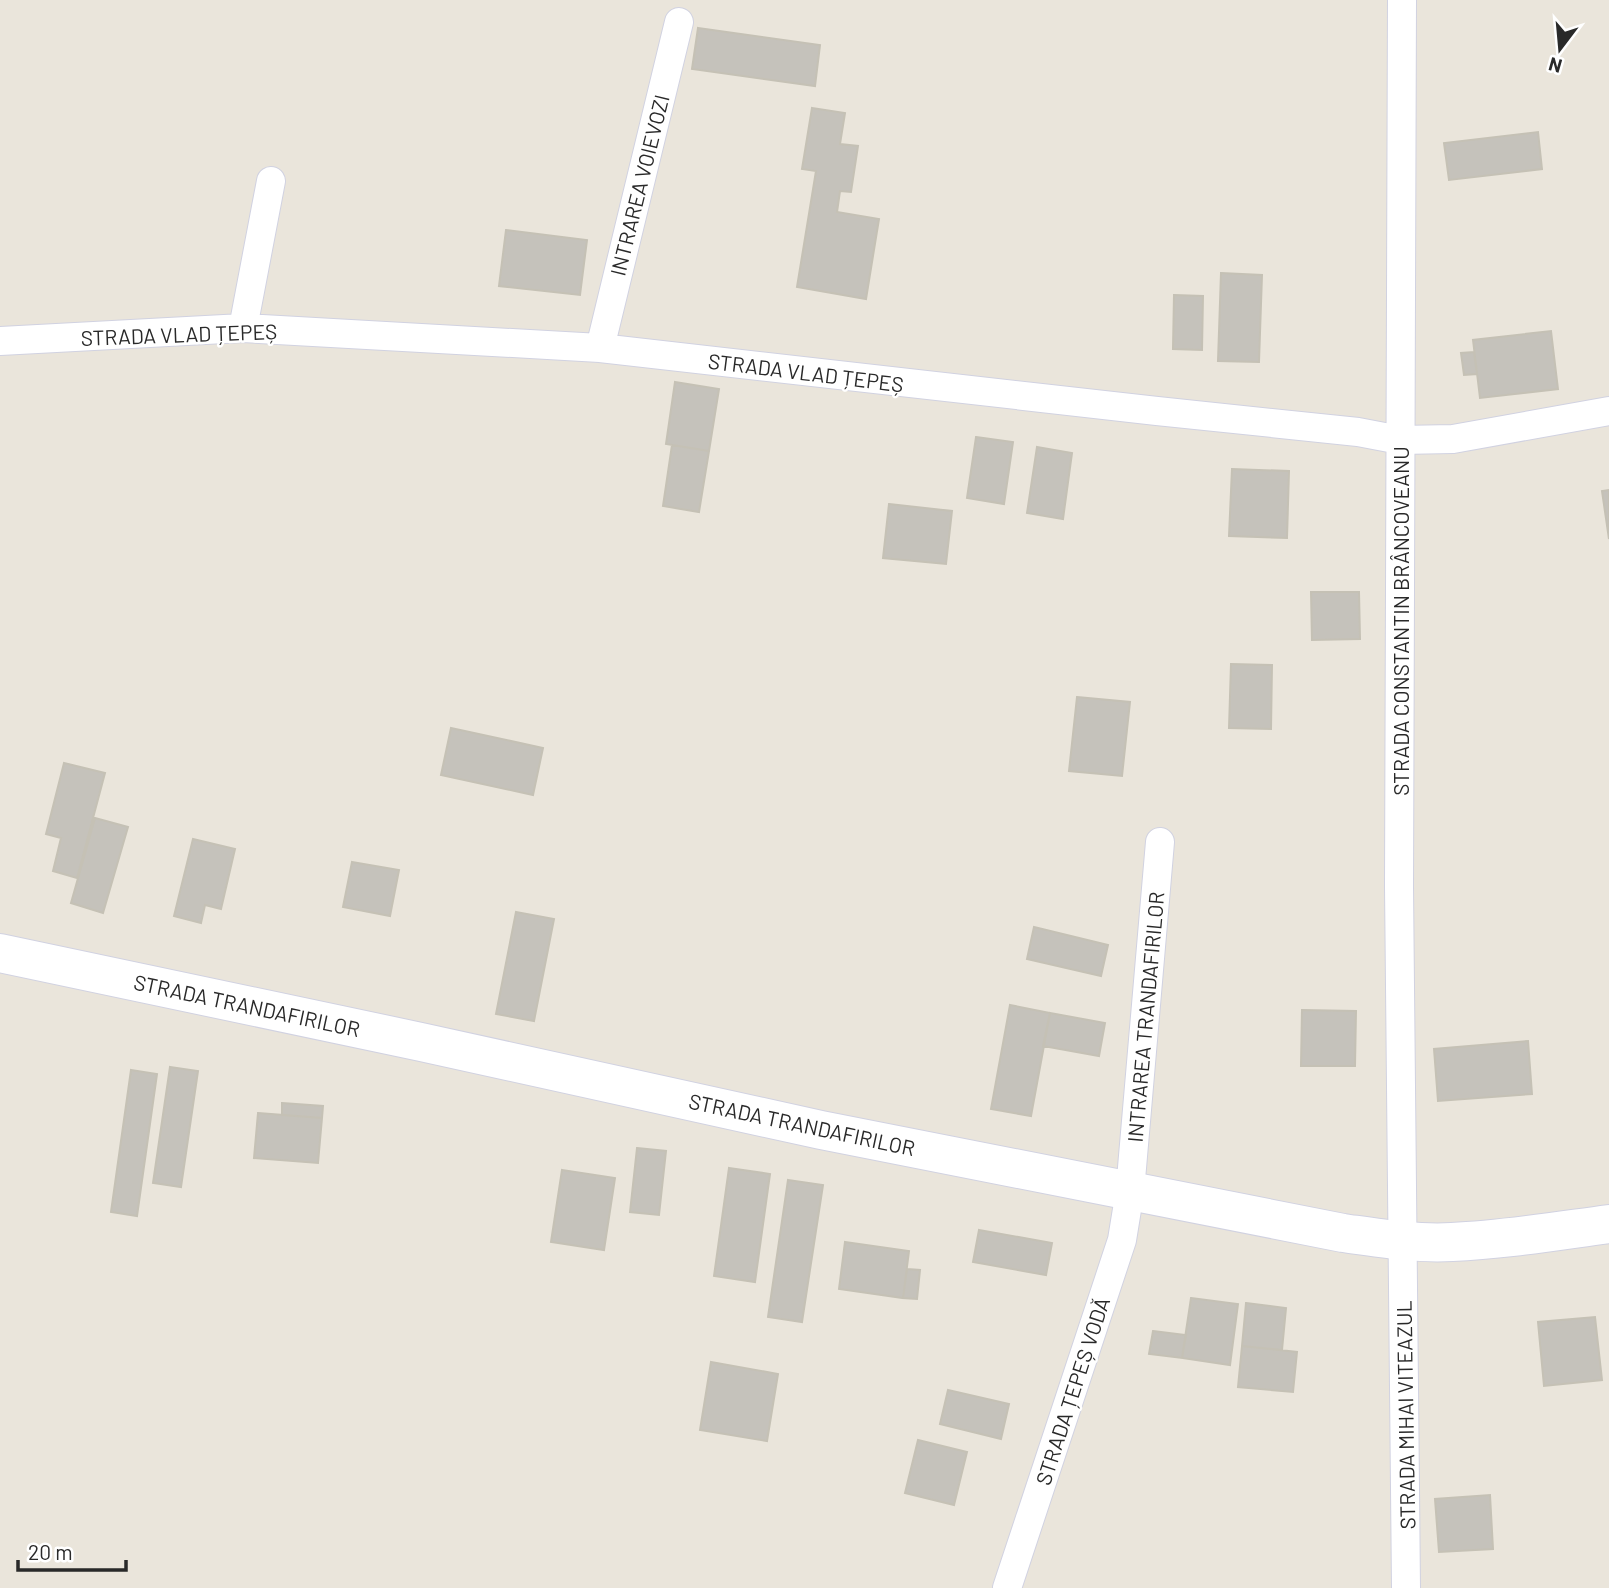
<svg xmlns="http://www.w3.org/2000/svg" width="1609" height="1588" viewBox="0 0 1609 1588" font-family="Barlow,sans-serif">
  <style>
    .building { fill: #c5c2bb; stroke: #c5c1b5; stroke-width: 2 }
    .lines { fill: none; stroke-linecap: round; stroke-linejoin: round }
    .street-casing { stroke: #d1d2e1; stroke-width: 30 }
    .secondary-casing { stroke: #d1d2e1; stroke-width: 40 }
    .street { stroke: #fff; stroke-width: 28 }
    .secondary { stroke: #fff; stroke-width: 38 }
    .labels { text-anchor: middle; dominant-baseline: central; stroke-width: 5; stroke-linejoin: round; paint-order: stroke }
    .street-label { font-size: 21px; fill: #292929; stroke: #fff }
  </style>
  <rect width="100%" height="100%" fill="#eae5db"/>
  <path class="building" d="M 698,28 L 820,45 L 815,86 L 692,69 Z
    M 812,108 L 845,113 L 840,144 L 858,146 L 851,192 L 840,191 L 837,212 L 879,219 L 866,299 L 797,287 L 816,171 L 802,169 Z
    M 1538,132 L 1542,169 L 1449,180 L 1444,143 Z
    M 506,230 L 587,240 L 580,295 L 499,286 Z
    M 1221,273 L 1262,275 L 1259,362 L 1218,361 Z
    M 1174,295 L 1203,296 L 1202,350 L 1173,349 Z
    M 1551,331 L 1558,389 L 1480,398 L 1473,340 Z
    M 1474,352 L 1477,374 L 1464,375 L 1461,353 Z
    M 675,382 L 719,389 L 709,451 L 666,444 Z
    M 976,437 L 1013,442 L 1004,504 L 967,498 Z
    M 672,445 L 709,451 L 699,512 L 663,506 Z
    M 1037,447 L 1072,453 L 1063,519 L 1027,513 Z
    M 1232,469 L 1289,471 L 1287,538 L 1229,536 Z
    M 1609,490 L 1609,539 L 1602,491 Z
    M 889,504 L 952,511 L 946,564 L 883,558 Z
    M 1311,592 L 1359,592 L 1360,639 L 1312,640 Z
    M 1231,664 L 1272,665 L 1271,729 L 1229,728 Z
    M 1077,697 L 1130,702 L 1122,776 L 1069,771 Z
    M 451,728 L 543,748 L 533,795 L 441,775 Z
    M 64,763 L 105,773 L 77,878 L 53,871 L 61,838 L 46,834 Z
    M 95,818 L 128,827 L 103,913 L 71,903 Z
    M 193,839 L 235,849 L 221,909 L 205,905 L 201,923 L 174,916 Z
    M 352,862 L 399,870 L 390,916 L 343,907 Z
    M 516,912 L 554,919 L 534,1021 L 496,1014 Z
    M 1034,927 L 1108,945 L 1101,976 L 1027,959 Z
    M 1010,1005 L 1050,1013 L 1031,1116 L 991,1109 Z
    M 1302,1010 L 1356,1011 L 1355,1066 L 1301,1066 Z
    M 1050,1013 L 1105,1023 L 1099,1056 L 1043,1046 Z
    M 1528,1041 L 1532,1094 L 1438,1101 L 1434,1049 Z
    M 170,1067 L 198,1071 L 181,1187 L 153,1183 Z
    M 131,1070 L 157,1074 L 137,1216 L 111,1212 Z
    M 282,1103 L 323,1106 L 322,1118 L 282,1115 Z
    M 258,1113 L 322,1118 L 318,1163 L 254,1158 Z
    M 637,1148 L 666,1151 L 659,1215 L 630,1212 Z
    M 729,1168 L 770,1174 L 755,1282 L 714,1276 Z
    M 562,1170 L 615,1178 L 604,1250 L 551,1242 Z
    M 788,1180 L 823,1185 L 802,1322 L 768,1317 Z
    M 979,1230 L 1052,1243 L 1046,1275 L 973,1262 Z
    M 845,1242 L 909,1251 L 903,1298 L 839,1289 Z
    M 907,1269 L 920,1270 L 917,1299 L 903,1298 Z
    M 1191,1298 L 1238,1304 L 1230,1365 L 1182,1358 Z
    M 1246,1303 L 1286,1308 L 1282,1350 L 1242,1346 Z
    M 1595,1317 L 1602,1380 L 1544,1386 L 1538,1322 Z
    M 1153,1331 L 1186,1335 L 1182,1358 L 1149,1354 Z
    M 1242,1346 L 1297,1352 L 1293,1392 L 1238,1387 Z
    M 711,1362 L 778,1374 L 767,1441 L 700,1430 Z
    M 948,1390 L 1009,1404 L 1001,1439 L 940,1424 Z
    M 918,1440 L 967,1452 L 954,1505 L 905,1493 Z
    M 1490,1495 L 1493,1549 L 1439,1552 L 1435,1499 Z"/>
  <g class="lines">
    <g class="street-casing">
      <path id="street" d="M 1402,0 L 1399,886 L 1406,1588
        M 243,328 L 271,181
        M 0,341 L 243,328 L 600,348 L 1157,411 L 1358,432 L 1400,440 L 1453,439 L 1609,411
        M 600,348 L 679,22
        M 1007,1588 L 1122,1240 L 1130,1191 L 1160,842"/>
    </g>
    <g class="secondary-casing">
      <path id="secondary" d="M 0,953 L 421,1042 L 821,1130 L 1343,1233 C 1379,1238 1415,1244 1452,1242 C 1504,1240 1557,1231 1609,1224"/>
    </g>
    <use href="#street" class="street"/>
    <use href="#secondary" class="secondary"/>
  </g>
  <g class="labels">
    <g class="street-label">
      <text transform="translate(639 185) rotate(-76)">INTRAREA VOIEVOZI</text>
      <text transform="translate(179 334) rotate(-2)">STRADA VLAD ȚEPEȘ</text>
      <text transform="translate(806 372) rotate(7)">STRADA VLAD ȚEPEȘ</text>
      <text transform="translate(1400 621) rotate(-90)">STRADA CONSTANTIN BRÂNCOVEANU</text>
      <text transform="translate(247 1005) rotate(12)">STRADA TRANDAFIRILOR</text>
      <text transform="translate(1145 1017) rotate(-85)">INTRAREA TRANDAFIRILOR</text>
      <text transform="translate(802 1124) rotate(12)">STRADA TRANDAFIRILOR</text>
      <text transform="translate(1072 1391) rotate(-72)">STRADA ȚEPEȘ VODĂ</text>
      <text transform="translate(1405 1415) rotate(-91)">STRADA MIHAI VITEAZUL</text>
    </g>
  </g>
  <g transform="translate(1560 49) rotate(196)" stroke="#ffffff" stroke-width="5" paint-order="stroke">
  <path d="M0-5L12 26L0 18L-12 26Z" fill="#292929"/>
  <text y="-10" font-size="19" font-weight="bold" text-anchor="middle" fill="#292929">N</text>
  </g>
  <path d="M18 1560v10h108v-10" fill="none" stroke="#292929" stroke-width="3.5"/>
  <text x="28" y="1560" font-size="21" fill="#292929" stroke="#ffffff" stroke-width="5" paint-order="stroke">20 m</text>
</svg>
